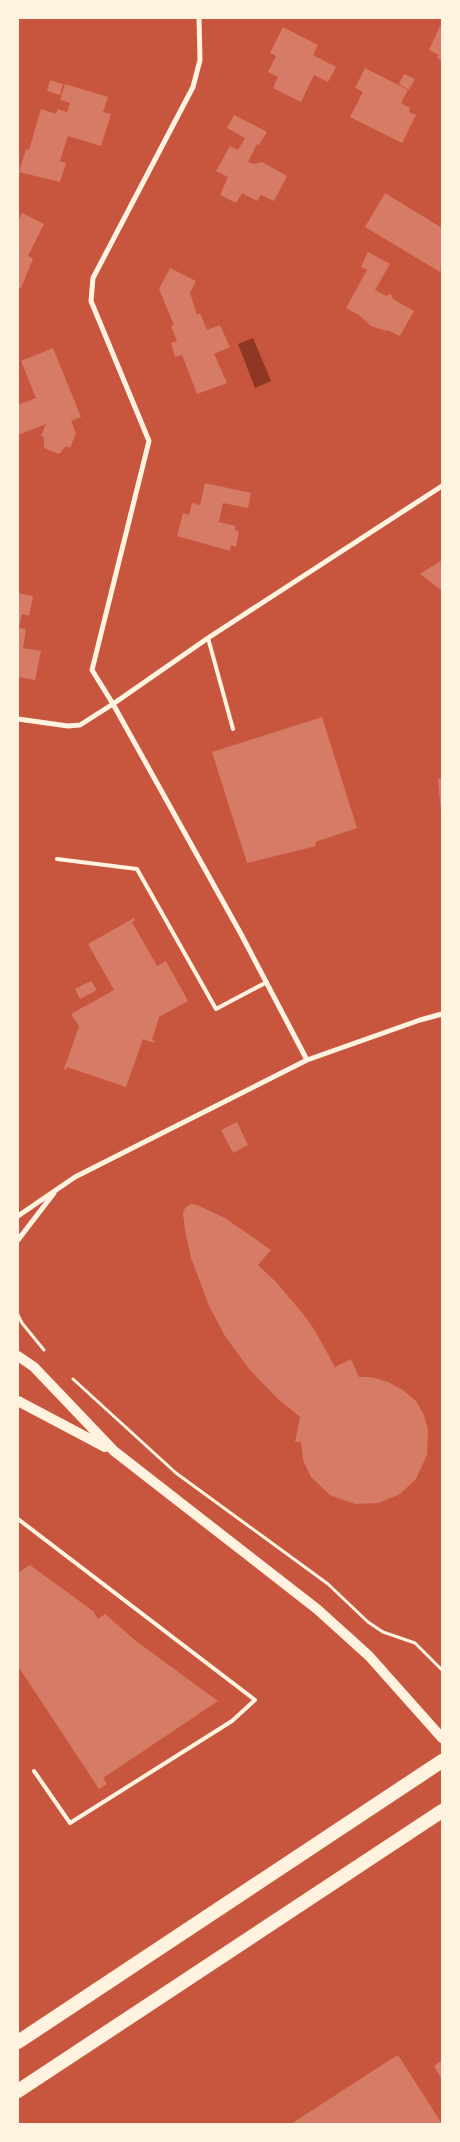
<svg xmlns="http://www.w3.org/2000/svg" width="460" height="2142" viewBox="0 0 460 2142" font-family="Barlow,sans-serif">
  <style>
    .water { fill: #8f3625 }
    .building { fill: #d67c66 }
    .lines { fill: none; stroke-linecap: round; stroke-linejoin: round }
    .path { stroke: #fff3e0; stroke-width: 3 }
    .service { stroke: #fff3e0; stroke-width: 4 }
    .minor { stroke: #fff3e0; stroke-width: 5 }
    .secondary { stroke: #fff3e0; stroke-width: 10 }
    .trunk { stroke: #fff3e0; stroke-width: 14 }
  </style>
  <rect width="100%" height="100%" fill="#c8553d"/>
  <path class="water" d="M 253,338 L 271,381 L 255,388 L 238,344 Z"/>
  <path class="building" d="M 442,22 L 442,61 L 437,58 L 439,55 L 429,50 Z
    M 283,27 L 318,45 L 313,55 L 336,67 L 328,82 L 314,75 L 301,102 L 273,88 L 278,77 L 268,72 L 276,56 L 270,53 Z
    M 365,68 L 408,90 L 401,103 L 410,108 L 409,112 L 416,115 L 402,143 L 350,117 L 363,92 L 355,88 Z
    M 404,74 L 415,79 L 409,90 L 399,84 Z
    M 50,80 L 63,84 L 60,95 L 47,91 Z
    M 65,84 L 108,97 L 103,112 L 111,114 L 101,146 L 68,136 L 60,161 L 66,163 L 60,182 L 19,172 L 26,149 L 29,150 L 41,109 L 56,114 L 58,109 L 67,112 L 70,103 L 60,100 Z
    M 234,115 L 267,132 L 259,145 L 257,144 L 248,162 L 254,164 L 262,162 L 287,176 L 274,201 L 261,195 L 257,201 L 242,193 L 236,203 L 220,195 L 228,177 L 216,171 L 230,146 L 238,150 L 245,138 L 227,128 Z
    M 385,193 L 442,228 L 442,268 L 440,272 L 365,227 Z
    M 22,213 L 44,224 L 28,256 L 33,259 L 21,288 L 18,287 L 18,221 Z
    M 368,252 L 390,264 L 375,290 L 386,296 L 391,294 L 393,299 L 414,311 L 400,336 L 387,330 L 386,331 L 371,326 L 359,315 L 346,308 L 367,270 L 361,267 Z
    M 170,268 L 196,281 L 190,293 L 197,315 L 200,313 L 207,330 L 220,325 L 230,347 L 214,354 L 227,383 L 197,394 L 182,355 L 175,357 L 171,343 L 177,341 L 171,326 L 174,325 L 159,289 Z
    M 53,348 L 81,417 L 71,421 L 76,433 L 70,448 L 66,446 L 59,454 L 44,448 L 44,437 L 41,436 L 46,424 L 18,435 L 18,405 L 36,398 L 21,361 Z
    M 205,483 L 251,493 L 248,508 L 223,503 L 219,522 L 235,526 L 235,530 L 239,532 L 236,547 L 231,545 L 230,551 L 177,536 L 183,513 L 189,515 L 192,503 L 200,505 Z
    M 442,560 L 442,591 L 420,574 Z
    M 18,593 L 33,596 L 29,616 L 22,614 L 19,628 L 26,629 L 23,648 L 41,651 L 35,680 L 18,677 Z
    M 322,717 L 357,828 L 315,842 L 316,846 L 247,863 L 212,752 Z
    M 442,778 L 442,812 L 441,812 L 438,779 Z
    M 134,918 L 135,920 L 132,922 L 157,966 L 166,961 L 188,1001 L 159,1017 L 152,1040 L 155,1041 L 154,1043 L 143,1039 L 126,1087 L 67,1067 L 66,1070 L 64,1069 L 79,1026 L 71,1014 L 114,990 L 88,944 Z
    M 91,981 L 97,990 L 80,999 L 75,989 Z
    M 237,1122 L 248,1145 L 233,1153 L 221,1130 Z
    M 191,1204 L 197,1205 L 225,1218 L 271,1250 L 258,1265 L 275,1281 L 304,1315 L 314,1329 L 335,1367 L 351,1359 L 359,1377 L 371,1377 L 388,1382 L 403,1390 L 416,1401 L 424,1415 L 428,1430 L 427,1455 L 416,1479 L 400,1494 L 379,1503 L 355,1504 L 330,1495 L 311,1477 L 303,1460 L 301,1442 L 295,1442 L 300,1417 L 278,1399 L 249,1369 L 225,1336 L 209,1306 L 191,1258 L 185,1230 L 183,1213 L 185,1208 Z
    M 30,1565 L 93,1611 L 98,1619 L 105,1614 L 136,1641 L 218,1701 L 103,1778 L 107,1784 L 99,1789 L 18,1666 L 18,1573 Z
    M 398,2055 L 442,2124 L 291,2124 L 388,2061 Z
    M 442,2060 L 442,2080 L 434,2066 Z"/>
  <g class="lines">
    <path class="path" d="M 18,1315 L 22,1323 L 44,1350
      M 73,1379 L 176,1473 L 328,1584 L 368,1622 L 383,1632 L 415,1643 L 442,1670"/>
    <path class="service" d="M 208,638 L 233,729
      M 57,859 L 137,869 L 216,1009 L 267,982
      M 18,1519 L 255,1700 L 232,1721 L 70,1823 L 34,1771"/>
    <path class="minor" d="M 18,719 L 68,726 L 80,725 L 113,704 L 92,670 L 149,441 L 91,301 L 93,278 L 193,87 L 200,60 L 199,18
      M 307,1060 L 241,934 L 113,704 L 208,638 L 442,486
      M 18,1216 L 75,1177 L 307,1060 L 420,1020 L 442,1014
      M 18,1240 L 54,1193"/>
    <path class="secondary" d="M 18,1356 L 34,1367 L 114,1451 L 317,1609 L 369,1656 L 442,1738
      M 18,1401 L 105,1447"/>
    <path class="trunk" d="M 18,2042 L 442,1761
      M 18,2091 L 442,1811"/>
  </g>
  <rect width="460" height="2142" fill="none" stroke="#fff3e0" stroke-width="38"/>
</svg>
